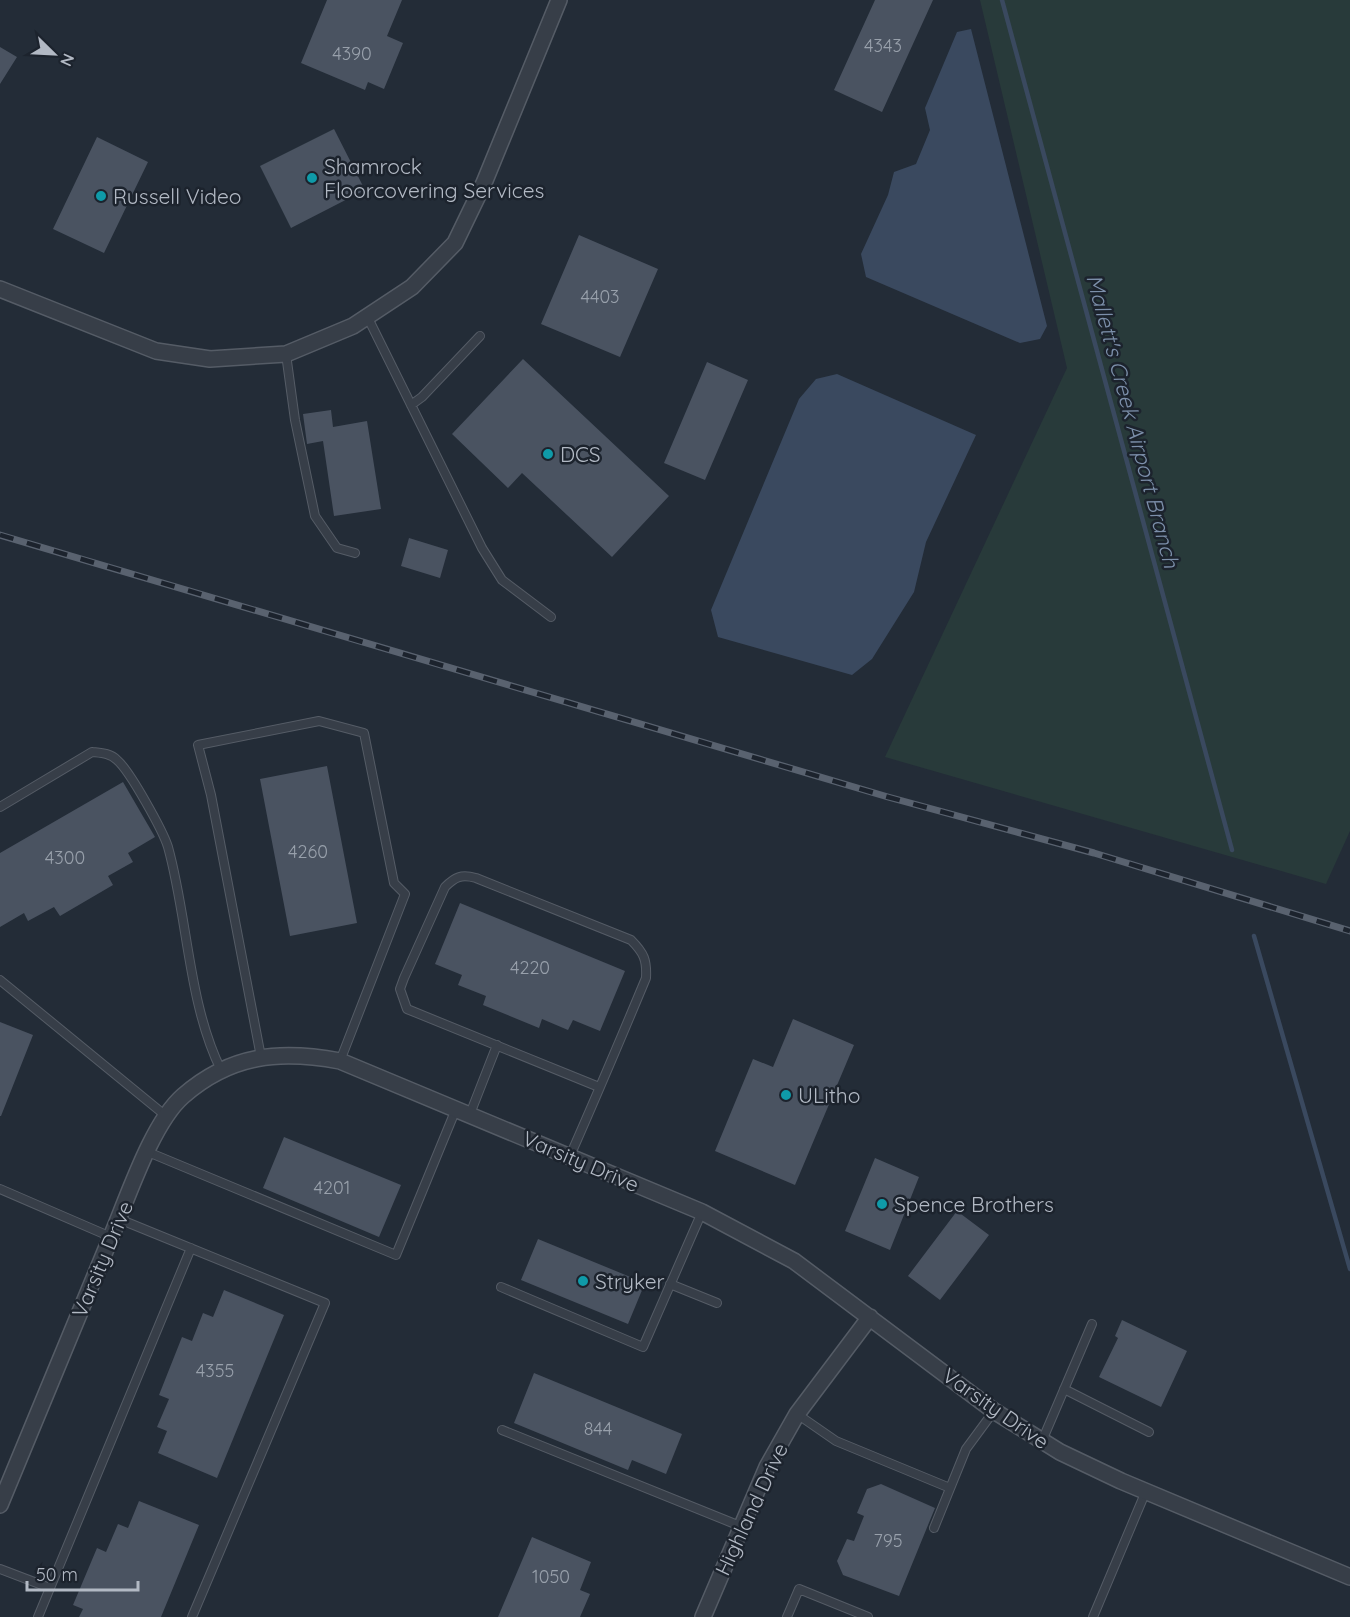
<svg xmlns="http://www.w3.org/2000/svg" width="1350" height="1617" viewBox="0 0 1350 1617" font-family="Quicksand,sans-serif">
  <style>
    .green { fill: #283a3a }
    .water { fill: #3a495f }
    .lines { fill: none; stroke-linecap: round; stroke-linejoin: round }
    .stream { stroke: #3a495f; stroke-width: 4.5 }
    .building { fill: #4a5361 }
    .service-casing { stroke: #555c66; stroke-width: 10 }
    .minor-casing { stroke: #555c66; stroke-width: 18 }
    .service { stroke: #373e48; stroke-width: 8 }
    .minor { stroke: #373e48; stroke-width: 15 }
    .rail-casing { stroke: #59626f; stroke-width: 7 }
    .rail { stroke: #1c232d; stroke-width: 4.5; stroke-dasharray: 14; stroke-linecap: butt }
    .culture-dot { fill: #0f9aa8; stroke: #1c232d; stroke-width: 2 }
    .labels { text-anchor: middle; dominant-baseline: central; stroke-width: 5; stroke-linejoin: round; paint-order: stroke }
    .number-label { font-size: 18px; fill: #98a0ab }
    .poi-label { font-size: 21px; fill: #b2b9c4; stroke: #1c232d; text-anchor: start }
    .street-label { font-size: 21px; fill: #b2b9c4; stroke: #1c232d }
    .water-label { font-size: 22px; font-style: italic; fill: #7c8faa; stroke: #1c232d }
  </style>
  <rect width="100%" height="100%" fill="#232c37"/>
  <path class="green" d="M 980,0 L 1350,0 L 1350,831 L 1326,884 L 885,757 L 1067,368 Z"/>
  <path class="water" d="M 971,29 L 1047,326 L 1040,339 L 1020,343 L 866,277 L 861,254 L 888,195 L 894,172 L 916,164 L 930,130 L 925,108 L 957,32 Z
    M 837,374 L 976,435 L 926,542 L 914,592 L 872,659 L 852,675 L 718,637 L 711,610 L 799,399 L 816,379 Z"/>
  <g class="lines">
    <path class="stream" d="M 1002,0 L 1232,850
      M 1254,936 L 1350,1269"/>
  </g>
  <path class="building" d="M 327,0 L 402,0 L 387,36 L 403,43 L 384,89 L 368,82 L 365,90 L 301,63 Z
    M 875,0 L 933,0 L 882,112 L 834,90 Z
    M 0,47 L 17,57 L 0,84 Z
    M 334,129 L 365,190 L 291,228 L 260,166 Z
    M 97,137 L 148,162 L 104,253 L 53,229 Z
    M 579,235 L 658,269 L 620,357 L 541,324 Z
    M 523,359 L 669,496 L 612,557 L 522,473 L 508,488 L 452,434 Z
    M 707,362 L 748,380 L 705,480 L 664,463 Z
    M 331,410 L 333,427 L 367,421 L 381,509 L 334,516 L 323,441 L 307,444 L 303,414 Z
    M 409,538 L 448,550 L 440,578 L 401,566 Z
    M 327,766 L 357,923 L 290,936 L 260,779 Z
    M 123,782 L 155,837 L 128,853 L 133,862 L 108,876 L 113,885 L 60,916 L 54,907 L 28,921 L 24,913 L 0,927 L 0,853 Z
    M 460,903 L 625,971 L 600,1031 L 573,1020 L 568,1030 L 542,1019 L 539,1028 L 483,1005 L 486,996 L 458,985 L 462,975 L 435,964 Z
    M 793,1019 L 854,1045 L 795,1185 L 715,1151 L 753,1059 L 773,1067 Z
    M 0,1022 L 33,1035 L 1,1116 L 0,1116 Z
    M 284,1137 L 401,1185 L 379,1237 L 263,1188 Z
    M 875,1158 L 919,1177 L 890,1250 L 845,1231 Z
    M 957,1211 L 989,1235 L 940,1300 L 908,1276 Z
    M 538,1239 L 645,1283 L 628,1324 L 521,1280 Z
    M 224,1290 L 284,1315 L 217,1478 L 158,1453 L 167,1431 L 157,1427 L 169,1399 L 159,1395 L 182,1337 L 192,1341 L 203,1313 L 213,1317 Z
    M 1122,1320 L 1187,1351 L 1161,1407 L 1099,1377 L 1118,1338 L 1115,1336 Z
    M 534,1373 L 682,1434 L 666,1474 L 632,1460 L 628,1470 L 514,1423 Z
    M 881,1484 L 935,1508 L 899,1596 L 843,1575 L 837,1561 L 847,1539 L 854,1541 L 864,1516 L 857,1513 L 867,1489 Z
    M 139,1501 L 199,1525 L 161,1617 L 79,1617 L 83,1609 L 73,1605 L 97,1548 L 106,1552 L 118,1524 L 128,1528 Z
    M 532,1537 L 591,1562 L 580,1590 L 590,1594 L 580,1617 L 498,1617 Z"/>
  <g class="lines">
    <g class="service-casing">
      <path id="service" d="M 367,316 L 482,548 L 502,580 L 551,617
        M 286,354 L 295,420 L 315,516 L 337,548 L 355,553
        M 411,405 L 422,397 L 480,336
        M 0,807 L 92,752 C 101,753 110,753 117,760 C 130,771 163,831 168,847 C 188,919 188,1003 221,1070
        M 0,980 L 166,1116
        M 261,1057 L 211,795 L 198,745 L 319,721 L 364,733 L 394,883 L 405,894 L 340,1061
        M 470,1114 L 497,1045
        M 148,1152 L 396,1255 L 456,1109
        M 570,1156 C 596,1097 621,1038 646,978 C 647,960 644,953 631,940 L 476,878 C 461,874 455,877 445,887 L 404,978 L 400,989 L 407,1009 L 599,1087
        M 0,1189 L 111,1237
        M 119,1219 L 325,1303 L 192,1617
        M 670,1284 L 717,1303
        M 501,1287 L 643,1347 L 702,1212
        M 1064,1389 L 1149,1432
        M 797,1414 L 836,1441 L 950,1488
        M 502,1430 L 740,1526
        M 1042,1441 L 1092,1324
        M 934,1528 L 966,1449 L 994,1411
        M 0,1569 L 50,1588
        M 38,1617 L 191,1248
        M 787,1617 L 799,1589 L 868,1617
        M 1093,1617 L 1146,1491"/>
    </g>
    <g class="minor-casing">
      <path id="minor" d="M 0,289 L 156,351 L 210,359 L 286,354 L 353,326 L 412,287 L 455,243 L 484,183 L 559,0
        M 0,1505 C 37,1416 74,1326 111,1237 C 128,1197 152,1123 183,1096 C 231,1054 280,1050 340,1061 L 702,1212 L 794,1261 L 994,1411 L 1060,1452 L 1121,1481 L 1350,1577
        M 703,1617 L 767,1467 L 797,1414 L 870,1317"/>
    </g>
    <use href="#service" class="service"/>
    <use href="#minor" class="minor"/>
    <g class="rail-casing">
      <path id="rail" d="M 0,535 L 888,797 L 1094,853 L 1350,931"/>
    </g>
    <use href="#rail" class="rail"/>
  </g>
  <g class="culture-dot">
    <circle cx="312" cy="178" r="6"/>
    <circle cx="101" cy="196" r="6"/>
    <circle cx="548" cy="454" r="6"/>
    <circle cx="786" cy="1095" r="6"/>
    <circle cx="882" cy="1204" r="6"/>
    <circle cx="583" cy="1281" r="6"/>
  </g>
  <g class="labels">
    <g class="number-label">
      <text x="883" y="45">4343</text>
      <text x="352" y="53">4390</text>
      <text x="600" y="296">4403</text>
      <text x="308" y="851">4260</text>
      <text x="65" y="857">4300</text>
      <text x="530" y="967">4220</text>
      <text x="332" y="1187">4201</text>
      <text x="215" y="1370">4355</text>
      <text x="598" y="1428">844</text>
      <text x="888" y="1540">795</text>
      <text x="551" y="1576">1050</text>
    </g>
    <g class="poi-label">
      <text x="324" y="166">Shamrock<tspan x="324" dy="24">Floorcovering Services</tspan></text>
      <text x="113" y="196">Russell Video</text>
      <text x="560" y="454">DCS</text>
      <text x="798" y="1095">ULitho</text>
      <text x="894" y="1204">Spence Brothers</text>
      <text x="595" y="1281">Stryker</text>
    </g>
    <g class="street-label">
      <text transform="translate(581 1161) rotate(23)">Varsity Drive</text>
      <text transform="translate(102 1259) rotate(-67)">Varsity Drive</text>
      <text transform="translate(996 1408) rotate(35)">Varsity Drive</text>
      <text transform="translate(751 1509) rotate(-65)">Highland Drive</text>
    </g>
    <g class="water-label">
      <text transform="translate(1133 421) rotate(75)">Mallett's Creek Airport Branch</text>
    </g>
  </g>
  <g transform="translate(54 54) rotate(114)" stroke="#1c232d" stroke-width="4.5" paint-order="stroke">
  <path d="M0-4.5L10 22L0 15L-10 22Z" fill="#b2b9c4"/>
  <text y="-9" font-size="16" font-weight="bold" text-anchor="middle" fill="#b2b9c4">N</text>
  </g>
  <path d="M27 1581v9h111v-9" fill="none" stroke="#b2b9c4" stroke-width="3"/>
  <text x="36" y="1581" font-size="18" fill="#b2b9c4" stroke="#1c232d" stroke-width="4.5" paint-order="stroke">50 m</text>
</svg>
